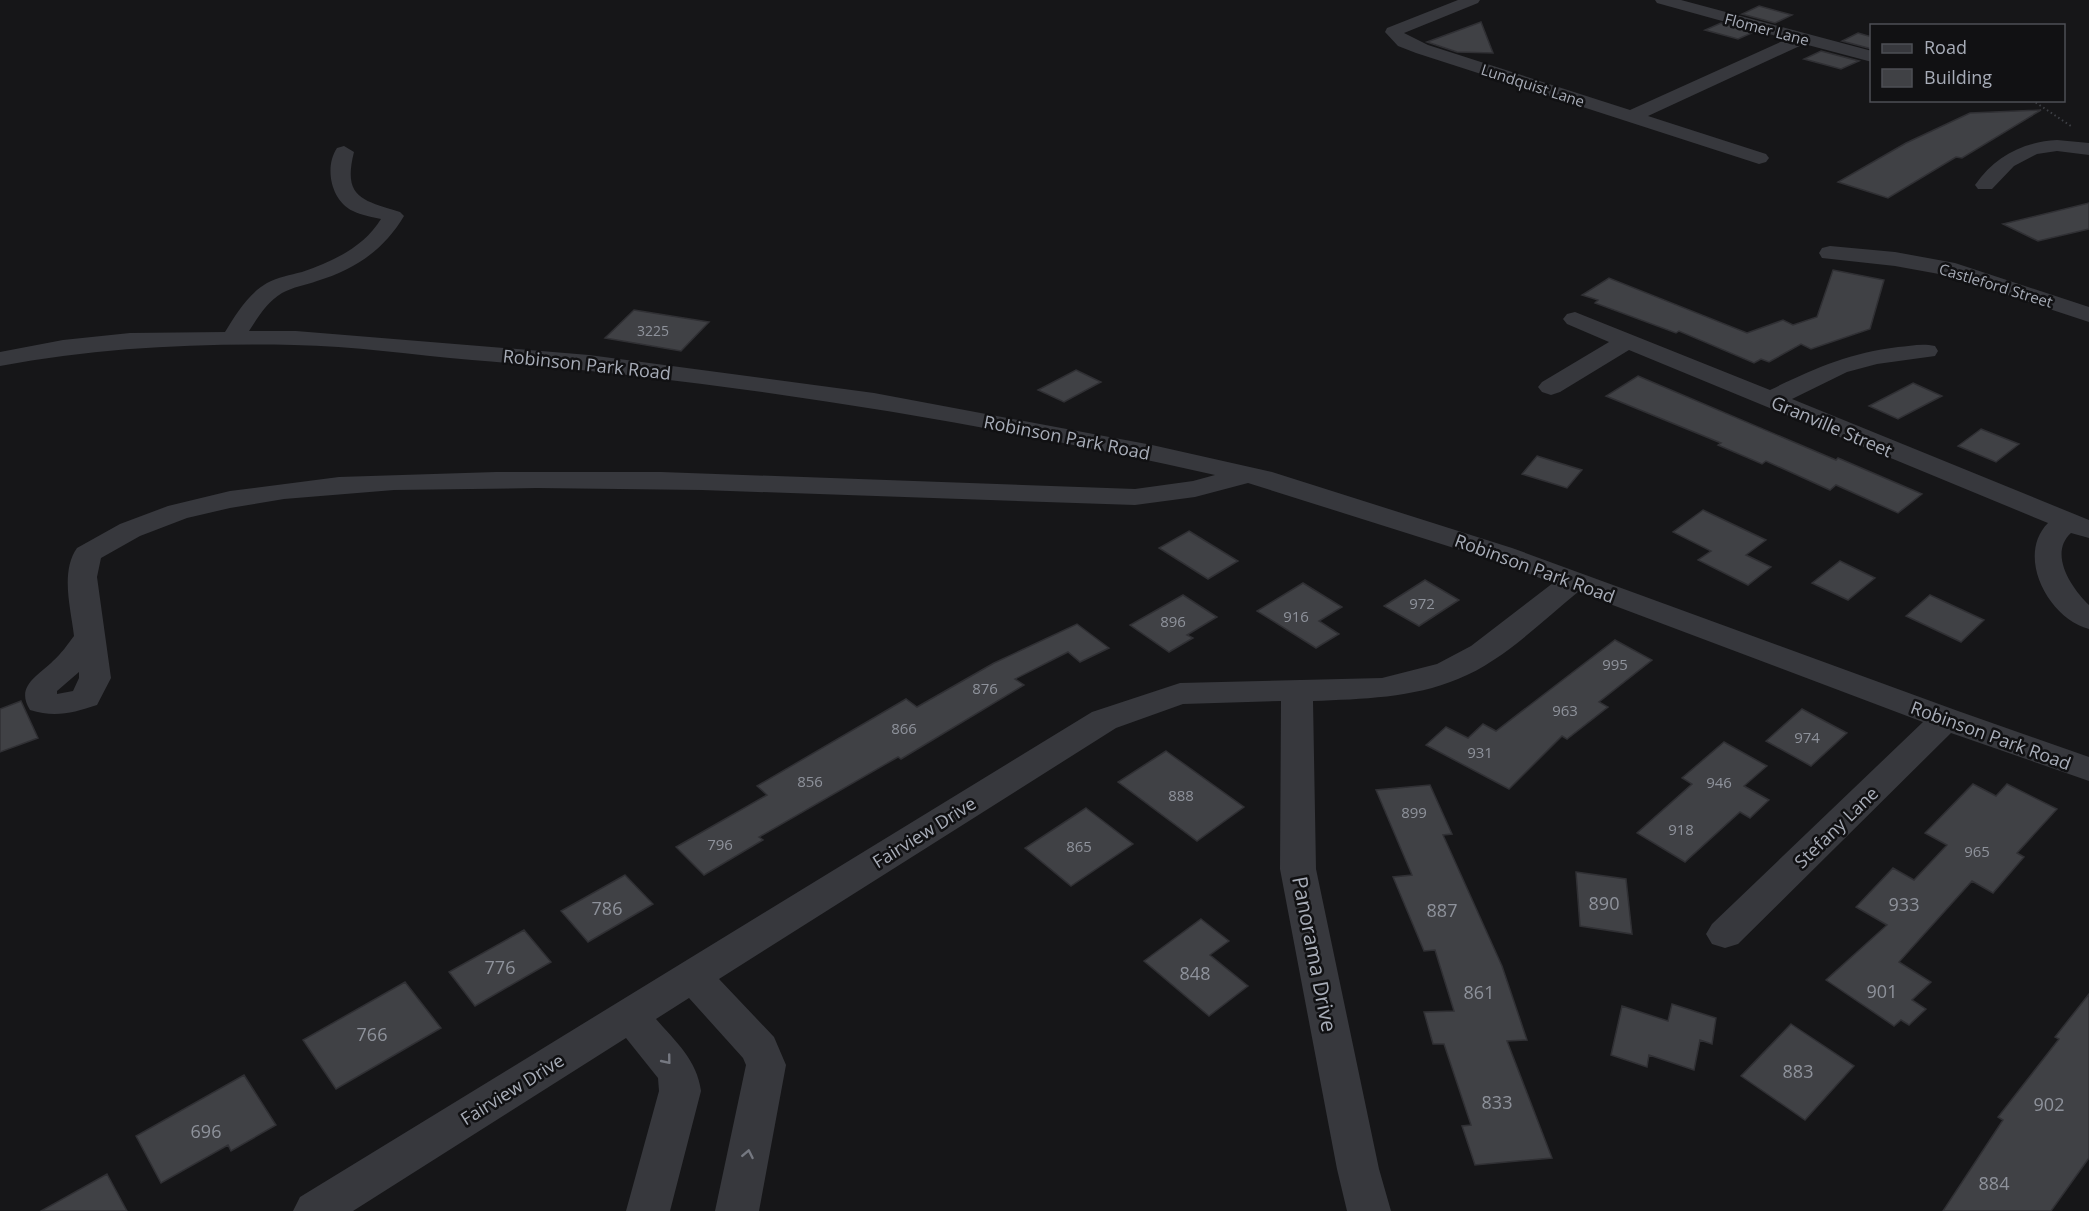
<svg xmlns="http://www.w3.org/2000/svg" width="2089" height="1211" viewBox="0 0 2089 1211" font-family="'Open Sans',sans-serif">
  <style>
    .building { fill: #404145; stroke: #303034; stroke-width: 1.5 }
    .lines { fill: none; stroke-linecap: round; stroke-linejoin: round }
    .path { stroke: #3d3f44; stroke-width: 2; stroke-dasharray: 1.5 3; stroke-linecap: butt }
    .minor { fill: #37383d; fill-rule: evenodd }
    .oneway { stroke: #757881 }
    .labels { text-anchor: middle; dominant-baseline: central; stroke-width: 5; stroke-linejoin: round; paint-order: stroke }
    .far-number-label { font-size: 14px; fill: #8e929b }
    .far-street-label { font-size: 15px; fill: #a8adb8; stroke: #111113 }
    .number-label { font-size: 15px; fill: #8e929b }
    .street-label { font-size: 18px; fill: #a8adb8; stroke: #111113 }
    .near-number-label { font-size: 18px; fill: #8e929b }
    .near-street-label { font-size: 21px; fill: #a8adb8; stroke: #111113 }
  </style>
  <rect width="100%" height="100%" fill="#161618"/>
  <path class="building" d="M 1759,6 L 1792,15 L 1775,23 L 1742,14 Z
    M 1481,22 L 1493,53 L 1457,52 L 1427,42 Z
    M 1721,23 L 1754,32 L 1738,39 L 1705,30 Z
    M 1858,33 L 1872,37 L 1872,49 L 1842,41 Z
    M 1821,51 L 1859,61 L 1841,69 L 1804,59 Z
    M 2041,110 L 1962,158 L 1956,157 L 1888,198 L 1838,182 L 1906,143 L 1970,113 Z
    M 2089,203 L 2089,229 L 2038,241 L 2003,224 Z
    M 1833,270 L 1884,280 L 1870,329 L 1811,349 L 1801,344 L 1769,362 L 1761,359 L 1754,363 L 1679,331 L 1676,333 L 1595,303 L 1598,300 L 1582,295 L 1609,278 L 1747,333 L 1783,320 L 1793,325 L 1817,317 Z
    M 634,310 L 709,322 L 681,351 L 605,338 Z
    M 1076,370 L 1101,382 L 1064,402 L 1038,390 Z
    M 1638,376 L 1836,460 L 1838,458 L 1922,494 L 1898,513 L 1836,485 L 1830,490 L 1766,461 L 1762,464 L 1718,445 L 1721,443 L 1606,396 Z
    M 1913,383 L 1942,396 L 1898,419 L 1869,406 Z
    M 1981,429 L 2019,444 L 1996,462 L 1958,446 Z
    M 1537,456 L 1582,470 L 1567,488 L 1522,474 Z
    M 1703,510 L 1766,540 L 1746,555 L 1771,567 L 1748,585 L 1698,560 L 1711,551 L 1673,532 Z
    M 1189,531 L 1238,561 L 1208,579 L 1159,548 Z
    M 1840,561 L 1875,578 L 1848,600 L 1812,583 Z
    M 1425,580 L 1459,600 L 1419,626 L 1384,606 Z
    M 1303,583 L 1342,607 L 1319,621 L 1339,634 L 1316,648 L 1257,611 Z
    M 1183,595 L 1217,617 L 1187,635 L 1193,638 L 1169,652 L 1130,625 Z
    M 1930,595 L 1984,620 L 1961,642 L 1906,616 Z
    M 1077,624 L 1109,648 L 1080,662 L 1068,652 L 1015,679 L 1024,685 L 901,759 L 898,757 L 759,837 L 763,840 L 704,875 L 676,847 L 767,795 L 757,786 L 906,699 L 917,707 L 994,663 Z
    M 1615,640 L 1652,660 L 1599,702 L 1608,707 L 1567,739 L 1562,736 L 1509,789 L 1426,745 L 1446,727 L 1468,738 L 1483,724 L 1496,731 Z
    M 21,701 L 38,738 L 0,752 L 0,709 Z
    M 1802,709 L 1847,733 L 1811,766 L 1766,741 Z
    M 1724,742 L 1767,766 L 1744,786 L 1769,800 L 1750,818 L 1740,812 L 1685,862 L 1637,833 L 1692,784 L 1682,778 Z
    M 1166,751 L 1244,807 L 1197,841 L 1118,782 Z
    M 1973,784 L 1996,796 L 2007,784 L 2057,809 L 2017,853 L 2024,857 L 1993,893 L 1972,881 L 1899,962 L 1931,982 L 1912,1000 L 1926,1009 L 1909,1025 L 1901,1020 L 1894,1026 L 1826,980 L 1887,925 L 1856,907 L 1893,868 L 1914,880 L 1947,845 L 1925,833 Z
    M 1430,785 L 1452,834 L 1443,835 L 1502,966 L 1527,1040 L 1507,1041 L 1552,1158 L 1475,1165 L 1462,1126 L 1471,1125 L 1444,1044 L 1433,1044 L 1424,1012 L 1454,1011 L 1435,950 L 1424,951 L 1393,877 L 1412,875 L 1376,790 Z
    M 1086,808 L 1133,844 L 1071,886 L 1025,848 Z
    M 1576,872 L 1626,879 L 1632,934 L 1580,926 Z
    M 625,875 L 653,904 L 588,942 L 561,911 Z
    M 1201,919 L 1229,941 L 1210,955 L 1248,986 L 1209,1016 L 1144,961 Z
    M 524,930 L 551,962 L 475,1006 L 449,972 Z
    M 405,982 L 441,1028 L 336,1089 L 303,1040 Z
    M 2089,994 L 2089,1158 L 2051,1211 L 1943,1211 L 2003,1120 L 1998,1117 L 2059,1039 L 2055,1037 Z
    M 1672,1004 L 1716,1018 L 1712,1044 L 1700,1040 L 1694,1070 L 1649,1055 L 1647,1067 L 1611,1055 L 1622,1006 L 1668,1021 Z
    M 1791,1024 L 1854,1066 L 1805,1120 L 1741,1076 Z
    M 244,1075 L 276,1125 L 231,1151 L 228,1145 L 161,1183 L 136,1136 Z
    M 107,1174 L 127,1211 L 41,1211 Z"/>
  <g class="lines">
    <path class="path" d="M 2032,100 L 2071,126"/>
    <path class="minor" d="M 1458,0 L 1480,0 L 1478,3 L 1404,33 L 1428,45 L 1630,110 L 1787,39 L 1657,3 L 1655,0 L 1681,0 L 1872,51 L 1872,62 L 1804,44 L 1648,116 L 1766,154 L 1769,158 L 1766,162 L 1759,164 L 1416,53 L 1398,46 L 1385,32 L 1387,28 Z
      M 2057,140 L 2089,143 L 2089,155 L 2057,151 L 2037,154 L 2014,166 L 1992,189 L 1978,189 L 1975,185 C 1995,156 2023,142 2057,140 Z
      M 344,146 L 354,152 C 342,199 364,200 400,212 L 404,216 C 384,250 354,270 317,281 C 306,285 293,287 282,293 C 267,302 258,317 249,331 L 296,331 L 589,355 L 874,393 L 1152,445 L 1272,472 L 1512,548 L 1958,711 L 2089,757 L 2089,781 L 1951,733 L 1738,944 L 1725,948 L 1712,944 L 1706,934 L 1712,924 L 1923,722 L 1578,592 C 1541,622 1503,661 1458,679 C 1413,698 1362,699 1313,701 L 1316,869 L 1379,1169 L 1391,1211 L 1347,1211 L 1337,1169 L 1280,869 L 1281,701 L 1183,704 L 1116,728 L 719,979 L 774,1037 L 786,1065 L 759,1211 L 715,1211 L 746,1065 L 743,1058 L 689,998 L 656,1019 C 676,1042 697,1060 701,1091 L 670,1211 L 626,1211 L 659,1091 L 658,1078 L 626,1038 L 353,1211 L 293,1211 L 300,1197 L 1092,712 L 1180,683 L 1382,678 L 1437,664 L 1471,646 L 1553,583 L 1492,560 L 1248,483 L 1195,497 L 1135,505 L 702,490 L 537,488 L 394,490 L 284,499 L 230,508 L 187,518 L 140,536 L 101,558 L 97,577 L 111,678 L 97,705 C 73,713 55,718 30,710 C 15,686 38,676 53,661 C 61,654 68,644 74,636 C 71,609 60,572 77,548 L 120,524 L 168,506 L 230,491 L 339,477 L 496,472 L 661,472 L 1135,489 L 1193,481 L 1215,475 C 971,420 722,380 472,360 C 413,355 353,346 294,345 C 195,343 97,348 0,366 L 0,352 L 63,340 L 130,333 L 225,332 C 236,314 248,294 267,283 C 278,277 290,275 302,272 C 332,262 364,247 381,219 C 372,217 361,215 353,211 C 331,201 324,167 337,148 ZM 79,672 L 79,678 L 73,691 L 57,694 L 57,691 Z
      M 1830,246 L 1895,252 L 1955,263 L 2089,307 L 2089,322 L 1950,276 L 1895,266 L 1822,258 L 1819,253 L 1822,248 Z
      M 1575,312 L 1770,390 C 1813,369 1849,353 1898,347 C 1910,346 1922,343 1935,346 L 1938,351 L 1935,356 L 1877,364 L 1847,372 L 1792,399 L 2089,520 L 2089,538 L 2071,533 C 2048,554 2072,589 2089,605 L 2089,629 C 2049,619 2015,556 2048,523 L 1629,350 L 1560,392 L 1551,395 L 1542,392 L 1538,387 L 1542,382 L 1609,342 L 1567,324 L 1563,319 L 1567,314 Z"/>
  </g>
  <defs><path id="oneway-chevron" d="M-2-3.5L2.5 0L-2 3.5" fill="none" stroke-width="1.6" stroke-linecap="round" stroke-linejoin="round" transform="scale(1.5)"/></defs>
  <g class="oneway">
    <use href="#oneway-chevron" transform="translate(667 1060) rotate(51)"/>
    <use href="#oneway-chevron" transform="translate(748 1154) rotate(-79)"/>
  </g>
  <g class="labels">
    <g class="far-number-label">
      <text x="653" y="330">3225</text>
    </g>
    <g class="far-street-label">
      <text transform="translate(1767 29) rotate(15)">Flomer Lane</text>
      <text transform="translate(1533 85) rotate(18)">Lundquist Lane</text>
      <text transform="translate(1996 285) rotate(17)">Castleford Street</text>
    </g>
    <g class="number-label">
      <text x="1422" y="603">972</text>
      <text x="1296" y="616">916</text>
      <text x="1173" y="621">896</text>
      <text x="1615" y="664">995</text>
      <text x="985" y="688">876</text>
      <text x="1565" y="710">963</text>
      <text x="904" y="728">866</text>
      <text x="1807" y="737">974</text>
      <text x="1480" y="752">931</text>
      <text x="810" y="781">856</text>
      <text x="1719" y="782">946</text>
      <text x="1181" y="795">888</text>
      <text x="1414" y="812">899</text>
      <text x="1681" y="829">918</text>
      <text x="720" y="844">796</text>
      <text x="1079" y="846">865</text>
      <text x="1977" y="851">965</text>
    </g>
    <g class="street-label">
      <text transform="translate(587 364) rotate(6)">Robinson Park Road</text>
      <text transform="translate(1832 426) rotate(23)">Granville Street</text>
      <text transform="translate(1067 437) rotate(11)">Robinson Park Road</text>
      <text transform="translate(1535 568) rotate(20)">Robinson Park Road</text>
      <text transform="translate(1991 735) rotate(20)">Robinson Park Road</text>
      <text transform="translate(1836 827) rotate(-44)">Stefany Lane</text>
      <text transform="translate(924 832) rotate(-32)">Fairview Drive</text>
      <text transform="translate(512 1089) rotate(-32)">Fairview Drive</text>
    </g>
    <g class="near-number-label">
      <text x="1604" y="903">890</text>
      <text x="1904" y="904">933</text>
      <text x="607" y="908">786</text>
      <text x="1442" y="910">887</text>
      <text x="500" y="967">776</text>
      <text x="1195" y="973">848</text>
      <text x="1882" y="991">901</text>
      <text x="1479" y="992">861</text>
      <text x="372" y="1034">766</text>
      <text x="1798" y="1071">883</text>
      <text x="1497" y="1102">833</text>
      <text x="2049" y="1104">902</text>
      <text x="206" y="1131">696</text>
      <text x="1994" y="1183">884</text>
    </g>
    <g class="near-street-label">
      <text transform="translate(1315 954) rotate(79)">Panorama Drive</text>
    </g>
  </g>
  <rect x="1870" y="24" width="195" height="78" fill="#111113" stroke="#4d4f55" stroke-width="1.5"/>
  <rect x="1882" y="44" width="30" height="9" fill="#37383d" stroke="#4d4f55" stroke-width="1.5"/>
  <text x="1924" y="54" font-size="18" fill="#a8adb8">Road</text>
  <rect x="1882" y="69" width="30" height="18" fill="#404145" stroke="#4d4f55" stroke-width="1.5"/>
  <text x="1924" y="84" font-size="18" fill="#a8adb8">Building</text>
</svg>
